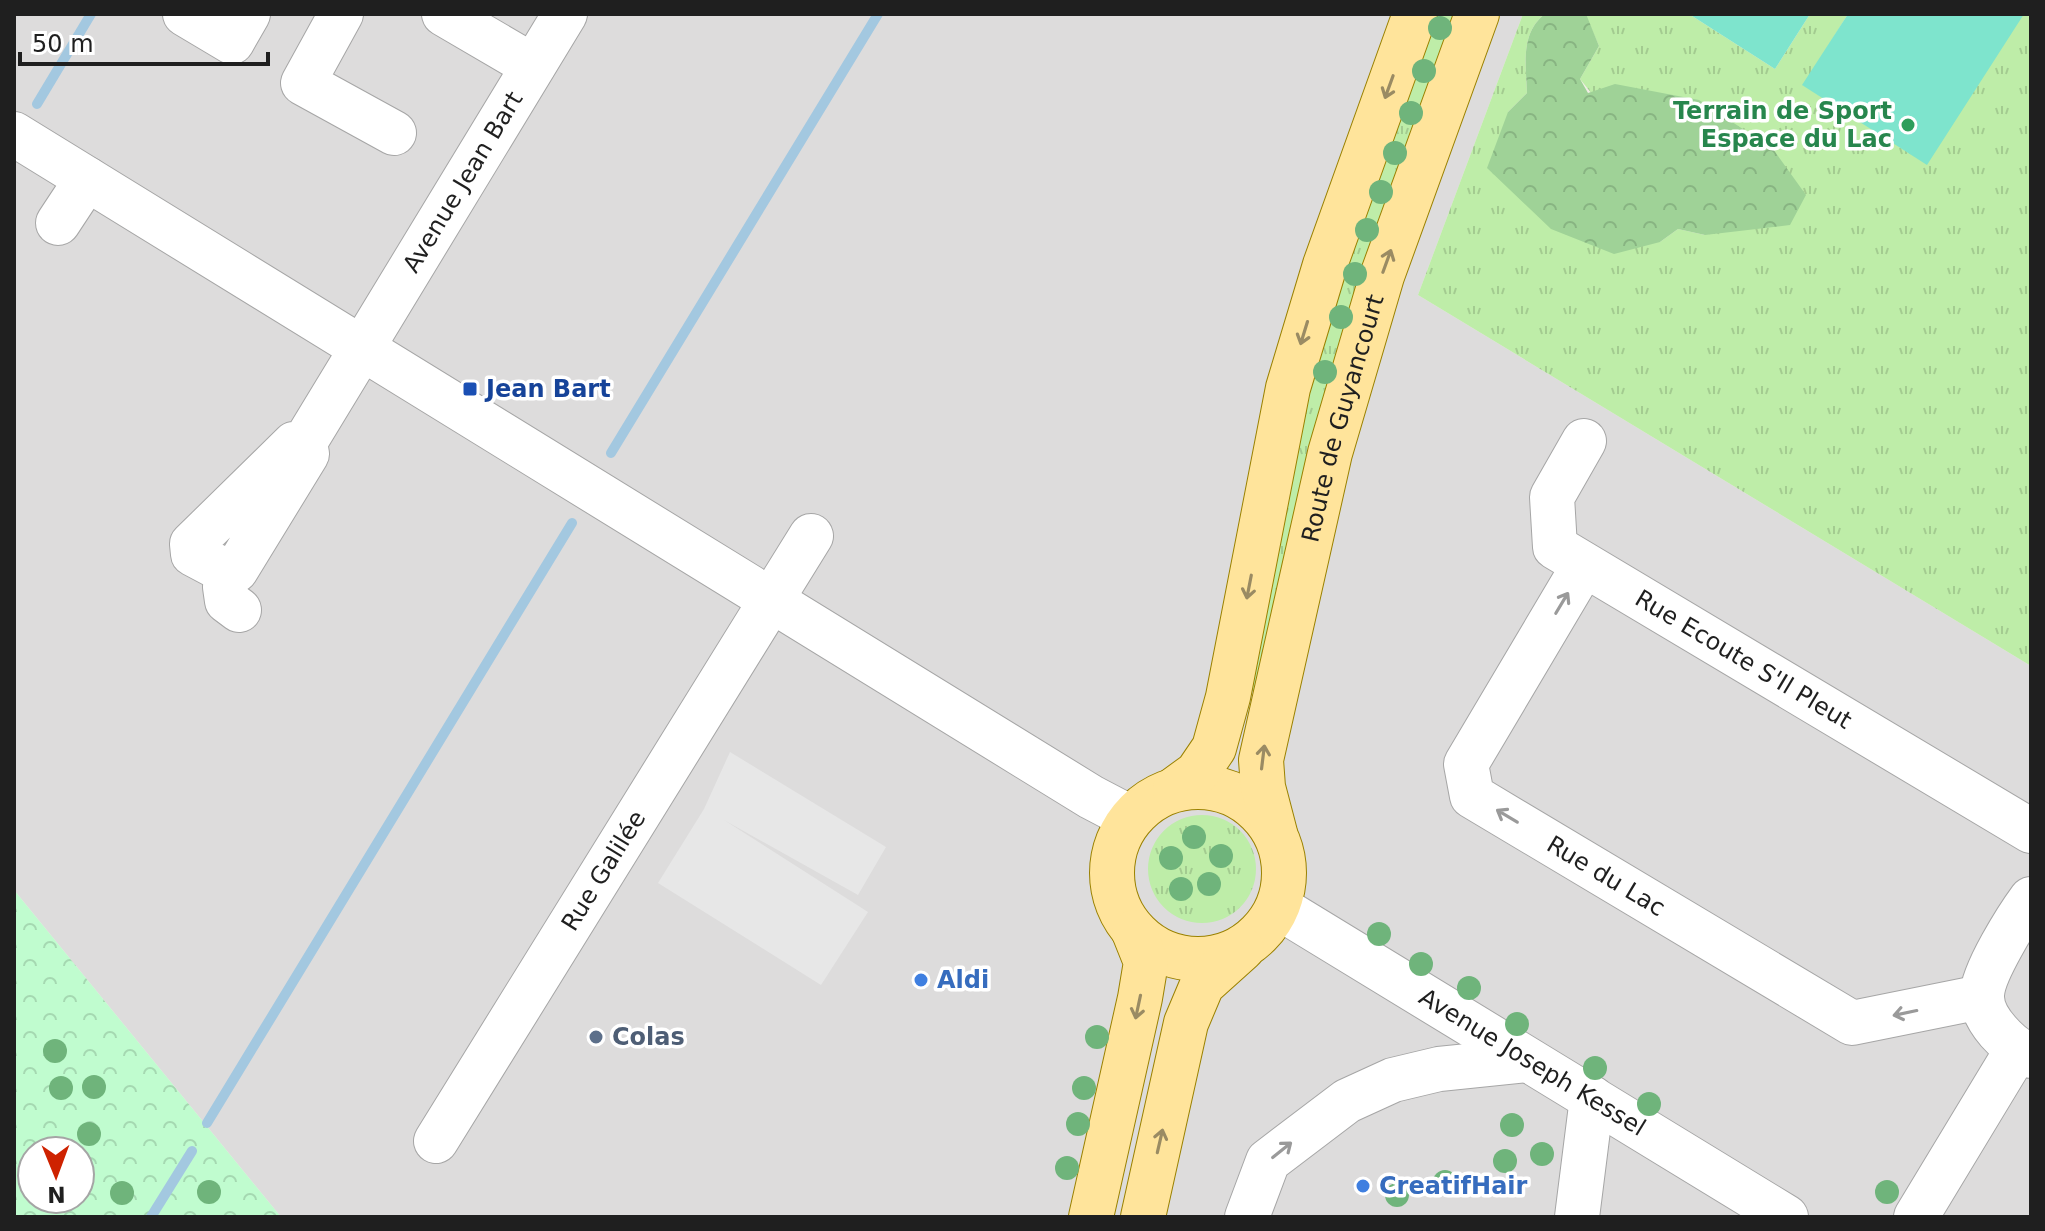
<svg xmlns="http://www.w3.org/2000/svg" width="2045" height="1231" viewBox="0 0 2045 1231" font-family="'DejaVu Sans',sans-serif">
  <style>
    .residential { fill: #dddcdc }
    .grass { fill: url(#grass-tufts) }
    .forest { fill: url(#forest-crowns) }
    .park { fill: url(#park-crowns); fill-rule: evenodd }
    .pitch { fill: #7ee4cd }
    .parking { fill: #e7e7e7 }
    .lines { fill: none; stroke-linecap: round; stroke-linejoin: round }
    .stream { stroke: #a3c8e0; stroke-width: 10 }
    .minor-casing { stroke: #a6a6a6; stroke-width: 46 }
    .major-casing { stroke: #9a8100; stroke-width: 46 }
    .minor { stroke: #fff; stroke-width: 44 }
    .major { stroke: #ffe49b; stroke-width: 44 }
    .tree { fill: #6fb47b }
    .oneway { stroke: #9a8b63 }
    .oneway2 { stroke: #9a9a9a }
    .leisure-dot { fill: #2e9e5b; stroke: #fff; stroke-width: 3 }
    .transit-dot { fill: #1a4fb4; stroke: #fff; stroke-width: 3 }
    .shop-dot { fill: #3f7fe0; stroke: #fff; stroke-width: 3 }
    .service-dot { fill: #5c6f8a; stroke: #fff; stroke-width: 3 }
    .labels { text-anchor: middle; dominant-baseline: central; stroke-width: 7; stroke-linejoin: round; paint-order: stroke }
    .leisure-label { font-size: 24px; font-weight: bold; fill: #27864d; stroke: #fff; text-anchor: end }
    .street-label { font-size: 24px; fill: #1f1f1f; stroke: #fff }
    .transit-label { font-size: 24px; font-weight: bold; fill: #164399; stroke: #fff; text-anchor: start }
    .shop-label { font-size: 24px; font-weight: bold; fill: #366cbe; stroke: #fff; text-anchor: start }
    .service-label { font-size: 24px; font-weight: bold; fill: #4e5e75; stroke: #fff; text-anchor: start }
  </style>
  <defs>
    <pattern id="grass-tufts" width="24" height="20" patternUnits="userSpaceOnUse" patternTransform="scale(2)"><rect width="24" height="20" fill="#beeda8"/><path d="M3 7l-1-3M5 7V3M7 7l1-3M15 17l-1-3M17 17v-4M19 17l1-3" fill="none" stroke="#a3cb90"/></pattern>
    <pattern id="forest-crowns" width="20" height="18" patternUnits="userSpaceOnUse" patternTransform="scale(2)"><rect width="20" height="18" fill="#9fd297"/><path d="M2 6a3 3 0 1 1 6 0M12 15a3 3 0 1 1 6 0" fill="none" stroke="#88b482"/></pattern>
    <pattern id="park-crowns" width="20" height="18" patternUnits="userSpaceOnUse" patternTransform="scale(2)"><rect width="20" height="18" fill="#c0fccf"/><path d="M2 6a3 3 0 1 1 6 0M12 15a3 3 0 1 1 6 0" fill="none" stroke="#a5d8b1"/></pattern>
  </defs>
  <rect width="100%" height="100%" fill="#f0eee5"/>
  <path class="residential" d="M 14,14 L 1523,14 L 1418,295 L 2031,666 L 2031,1217 L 281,1217 L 14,890 Z"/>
  <path class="grass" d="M 1432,14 L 1460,14 L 1255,692 L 1247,690 L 1302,403 Z
    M 1523,14 L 1545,14 C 1520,33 1526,65 1527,93 L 1508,112 L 1660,242 L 1678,229 L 1705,235 L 1580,79 L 1599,46 L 1585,14 L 1689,14 L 1775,69 L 1810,14 L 1848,14 L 1803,86 L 2024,14 L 2031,14 L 2031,666 L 1418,295 Z
    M1148 869a54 54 0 1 1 108 0a54 54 0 1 1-108 0Z"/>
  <path class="forest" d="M 1545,14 L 1586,14 L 1599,46 L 1580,79 L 1588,93 L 1615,84 L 1699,100 L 1773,149 L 1806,195 L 1790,225 L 1705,235 L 1678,229 L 1660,242 L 1614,254 L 1551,229 L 1487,168 L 1508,112 L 1527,93 C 1526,65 1520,33 1545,14 Z"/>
  <path class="park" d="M 14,890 L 281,1217 L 14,1217 ZM 32,1151 L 80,1151 L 80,1199 L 32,1199 Z"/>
  <path class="pitch" d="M 1689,14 L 1810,14 L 1775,69 Z
    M 1848,14 L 2024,14 L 1927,165 L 1802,85 Z"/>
  <path class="parking" d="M 730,752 L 886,847 L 858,895 L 724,820 L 868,912 L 821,985 L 658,883 L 704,809 Z"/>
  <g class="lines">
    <path class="stream" d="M 37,104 L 91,14
      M 611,453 L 878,14
      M 207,1123 L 572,523
      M 151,1217 L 192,1151"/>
    <g class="minor-casing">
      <g id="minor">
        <path d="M 185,14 L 232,42 L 248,14"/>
        <path d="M 341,14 L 303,83 L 394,133"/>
        <path d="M 444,14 L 533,66"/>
        <path d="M 14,134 L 1091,797 L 1131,818"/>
        <path d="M 58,223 L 87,179"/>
        <path id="s1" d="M 1584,441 L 1552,497 L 1555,547 L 2031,831"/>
        <path id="s2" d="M 305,442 L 307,454 L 236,570 L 227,572 L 193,554 L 192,544 L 294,444 L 305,442 L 565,14"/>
        <path id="s3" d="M 1584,565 L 1466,764 L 1472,796 L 1852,1023 L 1981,997"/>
        <path d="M 227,572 L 225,587 L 227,601 L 239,610"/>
        <path d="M 2031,899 C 2017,918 1983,972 1982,995 C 1981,1019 2010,1048 2031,1056"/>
        <path id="s4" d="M 1278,907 L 1786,1217"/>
        <path id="s5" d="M 436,1141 L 811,536"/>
        <path d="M 1247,1217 L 1268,1161 L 1347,1101 L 1393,1080 L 1439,1069 L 1528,1060"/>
        <path d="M 1577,1217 L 1592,1098"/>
        <path d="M 1916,1217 L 2017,1050"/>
      </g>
    </g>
    <g class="major-casing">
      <g id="major">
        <circle cx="1198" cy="873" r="86"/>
        <path d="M 1175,789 L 1197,773 L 1214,748 L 1228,697 L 1288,388 L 1325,265 L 1415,14"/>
        <path id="s6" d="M 1275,833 L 1263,787 L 1261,760 L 1330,453 L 1382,276 L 1477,14"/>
        <path d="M 1091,1217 L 1140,998 L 1146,962 L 1134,932"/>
        <path d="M 1143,1217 L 1186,1023 L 1202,985 L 1242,949"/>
      </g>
    </g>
    <use href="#minor" class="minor"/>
    <use href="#major" class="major"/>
  </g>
  <g class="tree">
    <circle cx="1440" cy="28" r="12"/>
    <circle cx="1424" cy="71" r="12"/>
    <circle cx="1411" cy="113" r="12"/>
    <circle cx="1395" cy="153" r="12"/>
    <circle cx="1381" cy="192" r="12"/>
    <circle cx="1367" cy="230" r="12"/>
    <circle cx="1355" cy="274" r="12"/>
    <circle cx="1341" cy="317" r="12"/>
    <circle cx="1325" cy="372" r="12"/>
    <circle cx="1194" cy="837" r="12"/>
    <circle cx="1221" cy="856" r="12"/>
    <circle cx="1171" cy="858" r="12"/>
    <circle cx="1209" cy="884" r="12"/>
    <circle cx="1181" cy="889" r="12"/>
    <circle cx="1379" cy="934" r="12"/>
    <circle cx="1421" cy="964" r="12"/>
    <circle cx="1469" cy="988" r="12"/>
    <circle cx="1517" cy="1024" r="12"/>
    <circle cx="1097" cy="1037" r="12"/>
    <circle cx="55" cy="1051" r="12"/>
    <circle cx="1595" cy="1068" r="12"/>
    <circle cx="94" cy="1087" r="12"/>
    <circle cx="61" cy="1088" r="12"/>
    <circle cx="1084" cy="1088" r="12"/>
    <circle cx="1649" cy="1104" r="12"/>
    <circle cx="1078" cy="1124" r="12"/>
    <circle cx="1512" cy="1125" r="12"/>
    <circle cx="89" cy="1134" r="12"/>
    <circle cx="1542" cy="1154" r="12"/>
    <circle cx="1505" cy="1161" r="12"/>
    <circle cx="1067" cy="1168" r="12"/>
    <circle cx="1445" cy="1182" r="12"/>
    <circle cx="209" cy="1192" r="12"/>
    <circle cx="1887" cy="1192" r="12"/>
    <circle cx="122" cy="1193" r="12"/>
    <circle cx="1397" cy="1195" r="12"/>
  </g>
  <defs><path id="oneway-shaft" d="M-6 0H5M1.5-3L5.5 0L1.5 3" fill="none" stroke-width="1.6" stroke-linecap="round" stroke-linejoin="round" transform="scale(2)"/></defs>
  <g class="oneway">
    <use href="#oneway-shaft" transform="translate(1389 87) rotate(110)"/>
    <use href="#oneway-shaft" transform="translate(1387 261) rotate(-70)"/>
    <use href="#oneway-shaft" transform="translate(1304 333) rotate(107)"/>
    <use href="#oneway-shaft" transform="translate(1249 587) rotate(101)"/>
    <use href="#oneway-shaft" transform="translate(1263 757) rotate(-83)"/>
    <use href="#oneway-shaft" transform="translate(1138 1007) rotate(102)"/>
    <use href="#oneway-shaft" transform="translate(1160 1141) rotate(-77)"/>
  </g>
  <g class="oneway2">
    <use href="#oneway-shaft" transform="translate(1562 603) rotate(-59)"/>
    <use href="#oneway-shaft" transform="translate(1507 816) rotate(-149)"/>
    <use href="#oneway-shaft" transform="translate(1905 1013) rotate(168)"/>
    <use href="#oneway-shaft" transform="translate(1282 1150) rotate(-39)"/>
  </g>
  <circle class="leisure-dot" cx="1908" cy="125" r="8"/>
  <rect class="transit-dot" x="462" y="381" width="16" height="16" rx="4"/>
  <g class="shop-dot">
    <circle cx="921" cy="980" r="8"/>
    <circle cx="1363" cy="1186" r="8"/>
  </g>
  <circle class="service-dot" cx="596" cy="1037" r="8"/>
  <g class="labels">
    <g class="leisure-label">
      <text x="1892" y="111">Terrain de Sport<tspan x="1892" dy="28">Espace du Lac</tspan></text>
    </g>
    <g class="street-label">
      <text stroke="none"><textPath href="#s2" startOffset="664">Avenue Jean Bart</textPath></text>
      <text stroke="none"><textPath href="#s6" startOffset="426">Route de Guyancourt</textPath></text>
      <text stroke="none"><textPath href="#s1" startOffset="334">Rue Ecoute S'Il Pleut</textPath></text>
      <text stroke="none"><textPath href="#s5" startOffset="318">Rue Galilée</textPath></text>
      <text stroke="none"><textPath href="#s3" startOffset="420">Rue du Lac</textPath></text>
      <text stroke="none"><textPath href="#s4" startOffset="298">Avenue Joseph Kessel</textPath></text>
    </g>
    <g class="transit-label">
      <text x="486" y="389">Jean Bart</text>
    </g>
    <g class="shop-label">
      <text x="937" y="980">Aldi</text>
      <text x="1379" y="1186">CreatifHair</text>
    </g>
    <g class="service-label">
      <text x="612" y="1037">Colas</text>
    </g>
  </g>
  <rect width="2045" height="1231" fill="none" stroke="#1f1f1f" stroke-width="32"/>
  <g transform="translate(56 1175) rotate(179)"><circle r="38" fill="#ffffff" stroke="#a5a5a5" stroke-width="2"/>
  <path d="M0-6L14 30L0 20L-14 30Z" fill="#ce2200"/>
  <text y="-12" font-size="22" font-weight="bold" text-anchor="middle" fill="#1f1f1f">N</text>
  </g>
  <path d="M20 52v12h248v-12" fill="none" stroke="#1f1f1f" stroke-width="4"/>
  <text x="32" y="52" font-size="24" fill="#1f1f1f" stroke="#ffffff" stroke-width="6" paint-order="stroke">50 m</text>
</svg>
